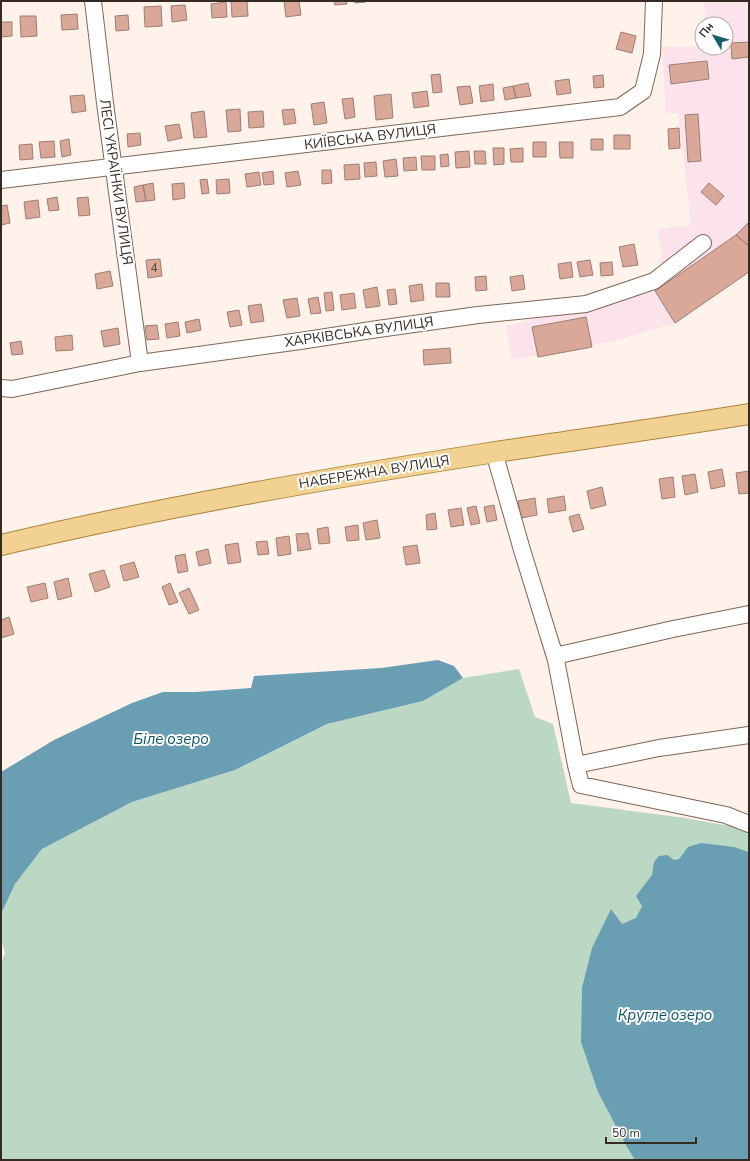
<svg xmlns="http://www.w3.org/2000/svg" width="750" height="1161" viewBox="0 0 750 1161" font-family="'Nunito Sans',sans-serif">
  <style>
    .industrial { fill: #fce3eb }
    .green { fill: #bbd8c5 }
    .water { fill: #6a9eb2 }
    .building { fill: #d9a898; stroke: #9d7e73 }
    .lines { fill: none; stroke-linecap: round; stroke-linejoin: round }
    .minor-casing { stroke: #806654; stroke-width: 18 }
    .major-casing { stroke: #ab843c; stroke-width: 22 }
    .minor { stroke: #fff; stroke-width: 16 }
    .major { stroke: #f2d292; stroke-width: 20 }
    .labels { text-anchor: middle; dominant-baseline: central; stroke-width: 4; stroke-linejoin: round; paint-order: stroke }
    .number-label { font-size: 12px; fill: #5f4a40 }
    .street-label { font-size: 14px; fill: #362b23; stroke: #fff }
    .water-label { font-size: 15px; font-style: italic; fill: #0b546a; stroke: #fff }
  </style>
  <rect width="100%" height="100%" fill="#fef2ea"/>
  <path class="industrial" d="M 704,1 L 749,1 L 749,272 L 675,323 L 614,341 L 512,360 L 506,326 L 655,291 L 662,256 L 657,229 L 691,225 L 678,113 L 666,113 L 662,46 L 702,47 L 702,48 L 726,48 L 726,24 L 705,24 Z"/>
  <path class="green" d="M 519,669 L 535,717 L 553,724 L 571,803 L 685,818 L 736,827 L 749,832 L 749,1160 L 1,1160 L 1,963 L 5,953 L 1,939 L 1,914 L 15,884 L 42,849 L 132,802 L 235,770 L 327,724 L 423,701 L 463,678 Z"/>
  <path class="water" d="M 438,660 L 454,666 L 463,678 L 423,701 L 327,724 L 235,770 L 132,802 L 42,849 L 15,884 L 1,914 L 1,772 L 54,740 L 132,703 L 163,692 L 196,692 L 251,688 L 254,676 L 381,668 Z
    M 701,843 L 734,847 L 749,852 L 749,1160 L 635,1160 L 627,1147 L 598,1092 L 581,1042 L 582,988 L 592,948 L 611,909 L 622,924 L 636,918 L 642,906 L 636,896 L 652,875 L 654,862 L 659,856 L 667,855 L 674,860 L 679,859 L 688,847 Z"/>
  <path class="building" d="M 231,1 L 247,1 L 248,16 L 232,17 Z
    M 284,1 L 299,1 L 301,15 L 286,17 Z
    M 334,1 L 346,1 L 347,4 L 335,5 Z
    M 354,1 L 366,1 L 366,2 L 355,3 Z
    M 226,2 L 227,17 L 212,18 L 211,4 Z
    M 185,5 L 187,20 L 172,22 L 171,6 Z
    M 161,6 L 162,26 L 145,27 L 144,7 Z
    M 77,14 L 78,29 L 62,30 L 61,15 Z
    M 128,15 L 129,30 L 116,31 L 115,16 Z
    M 20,16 L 36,16 L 37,36 L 21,37 Z
    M 1,22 L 12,22 L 12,36 L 1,37 Z
    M 621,32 L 636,36 L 632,53 L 616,49 Z
    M 749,42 L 749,57 L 732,59 L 731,43 Z
    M 707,61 L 709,79 L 671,84 L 669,65 Z
    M 440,74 L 442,92 L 433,93 L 431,75 Z
    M 603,75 L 604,87 L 594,88 L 593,76 Z
    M 569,79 L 571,93 L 557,95 L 555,81 Z
    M 528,83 L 531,96 L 516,98 L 513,86 Z
    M 493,84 L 494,100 L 481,102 L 479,86 Z
    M 470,86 L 473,103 L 460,105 L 457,87 Z
    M 513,86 L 516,98 L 505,100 L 503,88 Z
    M 427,91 L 429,106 L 414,108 L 412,93 Z
    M 391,94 L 393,118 L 376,120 L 374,96 Z
    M 84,95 L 86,111 L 72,113 L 70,96 Z
    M 353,98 L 355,117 L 345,119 L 342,99 Z
    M 324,102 L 327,123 L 314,125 L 311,104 Z
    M 240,109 L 241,131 L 228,132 L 226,110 Z
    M 294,109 L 296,123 L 284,125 L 282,110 Z
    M 204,111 L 207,137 L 194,138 L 191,113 Z
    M 263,111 L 264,127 L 249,128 L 248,112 Z
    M 698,114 L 701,161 L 688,162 L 685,115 Z
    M 179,124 L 182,138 L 168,141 L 165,126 Z
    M 679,128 L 680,148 L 669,149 L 668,129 Z
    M 140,133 L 141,145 L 128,147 L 127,134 Z
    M 614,135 L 630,135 L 630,149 L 614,149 Z
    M 69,139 L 71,155 L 62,157 L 60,141 Z
    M 591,139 L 603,139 L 603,150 L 591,150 Z
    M 54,141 L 55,157 L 41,158 L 39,142 Z
    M 533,142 L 546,142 L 546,157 L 533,157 Z
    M 559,142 L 573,142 L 573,158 L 560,158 Z
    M 32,144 L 33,159 L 20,160 L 19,145 Z
    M 493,148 L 504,148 L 504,164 L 494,165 Z
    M 523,148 L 523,162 L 511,162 L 510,149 Z
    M 469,151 L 470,167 L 456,168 L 455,152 Z
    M 474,151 L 485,151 L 486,164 L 475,164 Z
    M 448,154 L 449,166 L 441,167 L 440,155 Z
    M 421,156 L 435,156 L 435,170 L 422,170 Z
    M 416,157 L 417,170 L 404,171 L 403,158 Z
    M 396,159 L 398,176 L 385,177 L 383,161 Z
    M 376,162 L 377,176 L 365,177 L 364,163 Z
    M 359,164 L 360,179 L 345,180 L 344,165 Z
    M 322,170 L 331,170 L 332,183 L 322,184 Z
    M 273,171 L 274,184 L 264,185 L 262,173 Z
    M 298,171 L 301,185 L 287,187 L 285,173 Z
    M 259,172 L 261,185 L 247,187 L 245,174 Z
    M 207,179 L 209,193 L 202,194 L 200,180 Z
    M 229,179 L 230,193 L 217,194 L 216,180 Z
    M 153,183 L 155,200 L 146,201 L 143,185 Z
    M 184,183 L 185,198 L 173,200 L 172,184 Z
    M 709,183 L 724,196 L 716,205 L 701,192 Z
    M 143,185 L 146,201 L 136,202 L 134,187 Z
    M 57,197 L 59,210 L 49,211 L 47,199 Z
    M 88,197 L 90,215 L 79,216 L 77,198 Z
    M 38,200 L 40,217 L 26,219 L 24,202 Z
    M 7,205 L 10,223 L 1,225 L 1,206 Z
    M 749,222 L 749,246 L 736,235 Z
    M 736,235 L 749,246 L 749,272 L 675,323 L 655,291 Z
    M 634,244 L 638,265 L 623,267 L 619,247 Z
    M 160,259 L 162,276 L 148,278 L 146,260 Z
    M 590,260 L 593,275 L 580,277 L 577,262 Z
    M 571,262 L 573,277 L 560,279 L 558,264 Z
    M 612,262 L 613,275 L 601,276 L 600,263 Z
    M 110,271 L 113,286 L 97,289 L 95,274 Z
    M 523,275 L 525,289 L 512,291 L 510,277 Z
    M 486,276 L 487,290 L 476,291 L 475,277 Z
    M 436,283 L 449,283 L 450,297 L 436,297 Z
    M 422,284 L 424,300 L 411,302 L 409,286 Z
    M 377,287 L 380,306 L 366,308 L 363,290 Z
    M 395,289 L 397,304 L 389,305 L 387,290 Z
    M 332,292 L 334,310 L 326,311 L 324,293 Z
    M 354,293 L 356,308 L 342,310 L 340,295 Z
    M 318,297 L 321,313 L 311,314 L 308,299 Z
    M 297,298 L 300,316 L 287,318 L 283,300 Z
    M 261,304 L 264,321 L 251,323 L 248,306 Z
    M 239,310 L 242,325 L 230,327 L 227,312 Z
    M 586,317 L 592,347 L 538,357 L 532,327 Z
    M 199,319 L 201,330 L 187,333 L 185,322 Z
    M 178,322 L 180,336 L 167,338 L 165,324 Z
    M 157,325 L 159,339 L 147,340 L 145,326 Z
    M 118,328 L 120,344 L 104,347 L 101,331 Z
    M 72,335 L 73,350 L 56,351 L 55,337 Z
    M 21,341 L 23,354 L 12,355 L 10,343 Z
    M 450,348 L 451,363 L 424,365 L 423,350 Z
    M 722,469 L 725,486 L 711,489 L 708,472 Z
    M 749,471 L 749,493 L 739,494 L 736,473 Z
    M 695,474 L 698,492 L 685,495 L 682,476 Z
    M 673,477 L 675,497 L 662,499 L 659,479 Z
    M 602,487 L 606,505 L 591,509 L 587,491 Z
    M 564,496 L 566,510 L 549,513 L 547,499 Z
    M 535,498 L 537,515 L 521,518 L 518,501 Z
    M 494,505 L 497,520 L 487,522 L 484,507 Z
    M 476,506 L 480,523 L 471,525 L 467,508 Z
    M 461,508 L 464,525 L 451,527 L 448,510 Z
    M 435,513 L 437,529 L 427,530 L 426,515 Z
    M 579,514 L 584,529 L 573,532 L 569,517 Z
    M 377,520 L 380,538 L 366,540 L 363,523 Z
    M 358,525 L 359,540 L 347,541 L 345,527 Z
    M 328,527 L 330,543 L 319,544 L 317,529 Z
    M 308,533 L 311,549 L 298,551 L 296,534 Z
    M 289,536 L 291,554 L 278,556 L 276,538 Z
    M 267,541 L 269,554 L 258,555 L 256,542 Z
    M 238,543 L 241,562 L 228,564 L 225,545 Z
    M 417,545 L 420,563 L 406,565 L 403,547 Z
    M 208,549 L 211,563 L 199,566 L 196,552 Z
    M 185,554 L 188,571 L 178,573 L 175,556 Z
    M 134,562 L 139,577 L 124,581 L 120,566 Z
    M 104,570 L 110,587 L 95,592 L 89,574 Z
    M 68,578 L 72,596 L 58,600 L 54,582 Z
    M 45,583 L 48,598 L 31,602 L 27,587 Z
    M 170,583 L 178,602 L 169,605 L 162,587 Z
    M 189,588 L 199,610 L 189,614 L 179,593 Z
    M 9,617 L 14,634 L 1,638 L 1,620 Z"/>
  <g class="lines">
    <g class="minor-casing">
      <path id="minor" d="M 93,1 L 105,103 L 140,363
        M 1,180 L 620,107 L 643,91 L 652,54 L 654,1
        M 1,388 L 12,389 L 140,363 L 300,341 L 378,329 L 478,315 L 586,304 L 654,281 L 703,243
        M 494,452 L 522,550 L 556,660 L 576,765 L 581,785 L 726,815 L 749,824
        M 555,656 L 673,629 L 749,614
        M 576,765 L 659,748 L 749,735"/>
    </g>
    <g class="major-casing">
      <path id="major" d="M 1,545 C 162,507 325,479 489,453 C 575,440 662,428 749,414"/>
    </g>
    <use href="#minor" class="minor"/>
    <use href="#major" class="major"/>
  </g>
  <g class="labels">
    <g class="number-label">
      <text x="154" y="268">4</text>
    </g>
    <g class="street-label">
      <text transform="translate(370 137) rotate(-7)">КИЇВСЬКА ВУЛИЦЯ</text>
      <text transform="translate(116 182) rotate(82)">ЛЕСІ УКРАЇНКИ ВУЛИЦЯ</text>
      <text transform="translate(359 332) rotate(-8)">ХАРКІВСЬКА ВУЛИЦЯ</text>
      <text transform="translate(374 472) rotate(-9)">НАБЕРЕЖНА ВУЛИЦЯ</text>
    </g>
    <g class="water-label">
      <text x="171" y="739">Біле озеро</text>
      <text x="665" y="1015">Кругле озеро</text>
    </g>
  </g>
  <rect width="750" height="1161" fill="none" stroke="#362b23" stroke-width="4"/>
  <g transform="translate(714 36) rotate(308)"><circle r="19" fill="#ffffff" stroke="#afaaa7"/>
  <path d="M0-3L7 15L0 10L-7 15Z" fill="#16616d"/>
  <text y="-6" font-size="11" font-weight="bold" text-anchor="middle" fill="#362b23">Пн</text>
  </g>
  <path d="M606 1137v6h90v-6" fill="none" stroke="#362b23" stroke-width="2"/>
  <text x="612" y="1137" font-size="12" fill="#362b23" stroke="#ffffff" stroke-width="3" paint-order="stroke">50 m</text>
</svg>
